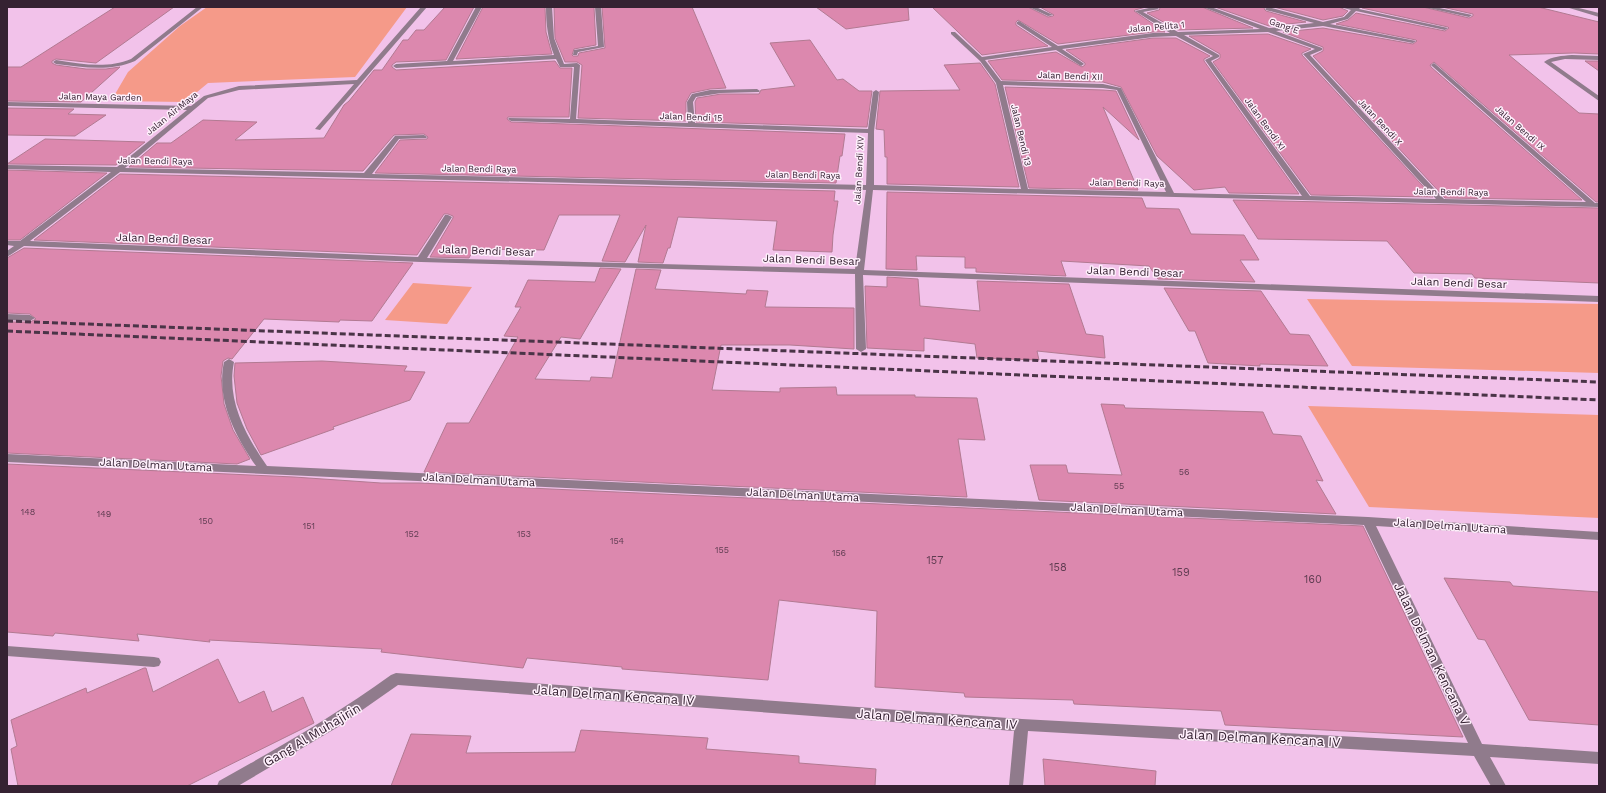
<svg xmlns="http://www.w3.org/2000/svg" width="1606" height="793" viewBox="0 0 1606 793" font-family="'Work Sans',sans-serif">
  <style>
    .green { fill: #f59a89 }
    .building { fill: #dc88ae; stroke: #b27a92 }
    .lines { fill: none; stroke-linecap: round; stroke-linejoin: round }
    .minor { fill: #907b8c; fill-rule: evenodd }
    .rail { stroke: #4a3447; stroke-width: 3; stroke-dasharray: 6 3; stroke-linecap: butt }
    .labels { text-anchor: middle; dominant-baseline: central; stroke-width: 3; stroke-linejoin: round; paint-order: stroke }
    .far-street-label { font-size: 9px; fill: #352232; stroke: #feeffb }
    .number-label { font-size: 9px; fill: #5f3c51 }
    .street-label { font-size: 11px; fill: #352232; stroke: #feeffb }
    .near-number-label { font-size: 11px; fill: #5f3c51 }
    .near-street-label { font-size: 13px; fill: #352232; stroke: #feeffb }
  </style>
  <rect width="100%" height="100%" fill="#f2c2ea"/>
  <path class="green" d="M 207,7 L 407,7 L 355,77 L 208,83 L 185,102 L 111,101 L 128,72 L 180,26 Z
    M 413,283 L 472,287 L 447,324 L 385,320 Z
    M 1307,299 L 1599,304 L 1599,373 L 1352,366 Z
    M 1308,406 L 1599,415 L 1599,518 L 1369,507 Z"/>
  <path class="building" d="M 115,7 L 174,7 L 96,63 L 56,59 L 52,61 L 52,63 L 56,65 L 86,69 L 106,69 L 120,67 L 81,102 L 7,101 L 7,67 L 21,67 Z
    M 445,7 L 474,7 L 446,60 L 396,62 L 392,65 L 392,67 L 396,70 L 555,61 L 560,68 L 572,68 L 569,117 L 508,117 L 507,119 L 511,122 L 845,134 L 842,156 L 840,156 L 836,183 L 375,173 L 400,140 L 427,139 L 428,137 L 424,134 L 394,135 L 363,171 L 129,167 L 157,143 L 171,143 L 203,120 L 257,122 L 235,140 L 324,138 L 344,105 L 349,101 L 374,70 L 382,70 L 403,40 L 408,40 L 416,30 L 424,30 Z
    M 483,7 L 545,7 L 546,32 L 552,54 L 456,59 Z
    M 554,7 L 594,7 L 596,45 L 574,49 L 572,55 L 573,56 L 578,56 L 579,53 L 605,48 L 602,7 L 692,7 L 726,88 L 710,89 L 691,93 L 686,102 L 686,121 L 578,118 L 582,65 L 577,62 L 565,62 L 555,38 Z
    M 816,7 L 908,7 L 909,20 L 846,29 Z
    M 932,7 L 1028,7 L 1048,17 L 1053,16 L 1054,15 L 1040,7 L 1146,7 L 1135,10 L 1134,11 L 1165,32 L 1153,32 L 1058,44 L 1018,20 L 1016,22 L 1016,25 L 1048,46 L 982,55 Z
    M 1159,7 L 1202,7 L 1253,28 L 1178,30 L 1147,13 L 1159,10 L 1160,9 Z
    M 1215,7 L 1265,7 L 1264,9 L 1266,11 L 1306,22 L 1269,26 Z
    M 1274,7 L 1339,7 L 1348,11 L 1343,16 L 1323,20 Z
    M 1362,7 L 1423,7 L 1469,18 L 1473,16 L 1473,14 L 1442,7 L 1538,7 L 1599,22 L 1599,54 L 1574,53 L 1509,55 L 1579,113 L 1599,114 L 1599,202 L 1596,202 L 1434,62 L 1430,65 L 1431,67 L 1582,200 L 1445,198 L 1313,56 L 1323,51 L 1323,47 L 1283,32 L 1323,28 L 1413,44 L 1417,41 L 1416,40 L 1336,24 L 1348,20 L 1356,13 L 1445,31 L 1449,28 L 1448,27 L 1362,8 Z
    M 1268,34 L 1311,49 L 1302,53 L 1302,55 L 1433,197 L 1311,195 L 1213,62 L 1220,58 L 1220,54 L 1189,36 Z
    M 1153,38 L 1176,38 L 1210,56 L 1204,59 L 1204,61 L 1299,194 L 1229,193 L 1225,187 L 1194,190 L 1157,156 L 1121,87 L 1103,82 L 1002,80 L 988,61 L 1056,52 L 1082,67 L 1085,65 L 1085,63 L 1066,50 Z
    M 810,40 L 837,80 L 843,79 L 859,91 L 872,91 L 867,127 L 696,122 L 695,102 L 697,98 L 721,94 L 759,94 L 761,90 L 795,86 L 770,43 Z
    M 1585,61 L 1599,61 L 1599,71 Z
    M 980,63 L 995,84 L 1019,187 L 887,184 L 887,157 L 885,157 L 884,130 L 876,129 L 880,91 L 960,90 L 944,65 Z
    M 1005,87 L 1103,90 L 1116,91 L 1139,140 L 1103,107 L 1138,190 L 1029,188 Z
    M 7,108 L 74,109 L 68,114 L 106,115 L 75,136 L 7,135 Z
    M 45,139 L 145,142 L 116,165 L 7,164 Z
    M 7,170 L 107,173 L 20,240 L 7,240 Z
    M 120,174 L 835,191 L 834,201 L 838,201 L 833,235 L 832,252 L 773,250 L 777,221 L 678,217 L 670,248 L 668,248 L 663,263 L 638,262 L 646,225 L 625,262 L 602,261 L 620,215 L 559,215 L 544,250 L 474,249 L 469,258 L 430,257 L 453,218 L 453,216 L 448,214 L 444,214 L 417,255 L 34,240 Z
    M 887,192 L 1142,198 L 1146,208 L 1179,209 L 1191,234 L 1244,235 L 1259,260 L 1240,260 L 1255,282 L 1158,279 L 1149,266 L 1061,261 L 1066,276 L 976,272 L 976,268 L 965,268 L 965,257 L 916,256 L 917,270 L 886,269 Z
    M 1233,200 L 1599,208 L 1599,283 L 1475,278 L 1472,274 L 1414,273 L 1387,241 L 1258,239 Z
    M 24,248 L 413,263 L 372,321 L 340,320 L 339,322 L 264,319 L 232,359 L 228,358 L 223,361 L 221,376 L 224,404 L 233,430 L 250,459 L 237,464 L 7,453 L 7,322 L 30,322 L 36,319 L 30,314 L 7,313 L 7,258 Z
    M 600,268 L 621,269 L 580,339 L 561,337 L 535,379 L 590,381 L 591,377 L 612,378 L 636,269 L 661,270 L 655,289 L 746,294 L 747,290 L 768,291 L 765,307 L 854,308 L 854,349 L 790,345 L 721,345 L 712,390 L 780,392 L 780,388 L 836,387 L 837,395 L 915,395 L 915,397 L 977,398 L 985,440 L 958,439 L 967,497 L 424,472 L 447,423 L 469,423 L 518,337 L 504,336 L 521,307 L 515,307 L 528,280 L 595,282 Z
    M 887,277 L 918,279 L 920,306 L 980,311 L 977,281 L 1069,284 L 1086,334 L 1103,336 L 1105,358 L 1037,351 L 1039,360 L 977,358 L 975,344 L 924,338 L 924,351 L 867,348 L 865,286 L 887,287 Z
    M 1164,288 L 1261,291 L 1290,334 L 1309,335 L 1328,366 L 1260,364 L 1260,366 L 1208,363 L 1195,331 L 1189,331 Z
    M 322,361 L 407,366 L 404,371 L 425,372 L 410,400 L 333,427 L 334,429 L 261,455 L 247,429 L 237,403 L 234,376 L 235,363 Z
    M 1101,404 L 1124,405 L 1125,408 L 1263,412 L 1273,434 L 1301,436 L 1323,481 L 1316,480 L 1336,514 L 1039,500 L 1030,465 L 1066,465 L 1068,473 L 1122,475 Z
    M 7,464 L 294,477 L 381,483 L 419,483 L 1363,526 L 1463,737 L 1225,725 L 1221,711 L 1074,704 L 1073,700 L 965,697 L 964,693 L 875,687 L 877,611 L 779,600 L 768,680 L 622,669 L 622,667 L 527,658 L 523,668 L 381,652 L 382,649 L 209,640 L 210,642 L 137,634 L 139,641 L 55,633 L 53,636 L 7,632 Z
    M 1444,578 L 1510,582 L 1513,586 L 1599,592 L 1599,725 L 1529,720 L 1485,640 L 1478,639 Z
    M 218,659 L 239,703 L 264,691 L 272,712 L 303,697 L 314,723 L 187,786 L 18,786 L 11,749 L 17,746 L 11,720 L 86,688 L 87,693 L 144,668 L 146,668 L 153,692 Z
    M 581,730 L 708,738 L 706,749 L 799,756 L 799,763 L 876,769 L 875,786 L 391,786 L 411,734 L 471,736 L 466,753 L 575,752 Z
    M 1043,759 L 1156,771 L 1155,786 L 1045,786 Z"/>
  <g class="lines">
    <path class="minor" d="M 197,7 L 203,7 L 135,61 C 109,72 83,67 56,64 L 53,62 L 56,60 C 81,64 107,69 131,59 Z
      M 421,7 L 427,7 L 320,130 L 315,129 L 354,84 L 239,90 L 208,98 L 125,168 L 364,173 L 395,136 L 424,135 L 427,137 L 426,138 L 399,139 L 372,174 L 866,185 L 868,133 L 511,121 L 508,119 L 509,118 L 570,119 L 574,67 L 560,67 L 556,59 L 396,68 L 393,66 L 396,64 L 447,61 L 476,7 L 482,7 L 453,61 L 554,55 C 548,40 546,24 546,7 L 552,7 L 554,38 L 564,64 L 577,63 L 580,65 L 576,119 L 688,123 L 687,102 L 692,94 L 710,90 L 757,89 L 760,91 L 759,92 L 721,93 L 696,97 L 693,102 L 695,123 L 868,129 L 873,92 L 876,90 L 879,92 L 874,131 L 874,185 L 1021,189 L 996,83 L 980,61 L 951,34 L 951,32 L 955,32 L 982,57 L 1052,47 L 1017,24 L 1017,22 L 1019,21 L 1058,46 L 1153,33 L 1170,33 L 1135,11 L 1149,8 L 1148,7 L 1156,7 L 1159,9 L 1143,12 L 1178,32 L 1260,29 L 1203,7 L 1211,7 L 1269,28 L 1314,23 L 1266,10 L 1265,9 L 1268,7 L 1323,22 L 1344,17 L 1351,10 L 1340,7 L 1361,7 L 1359,9 L 1448,28 L 1445,30 L 1356,11 L 1348,19 L 1330,24 L 1416,41 L 1413,43 L 1323,26 L 1276,31 L 1322,48 L 1322,50 L 1310,55 L 1444,199 L 1586,202 L 1432,66 L 1431,65 L 1434,63 L 1595,203 L 1599,203 L 1599,207 L 873,190 L 864,270 L 1599,296 L 1599,302 L 863,275 L 866,349 L 861,352 L 856,349 L 855,274 L 421,262 L 24,246 L 7,257 L 7,251 L 14,246 L 7,245 L 7,241 L 20,241 L 111,172 L 7,169 L 7,165 L 117,167 L 187,110 L 7,106 L 7,102 L 191,106 L 204,96 L 239,86 L 357,80 ZM 1268,32 L 1315,49 L 1303,54 L 1436,199 L 1310,196 L 1211,61 L 1219,57 L 1219,55 L 1184,35 ZM 1176,36 L 1213,56 L 1205,60 L 1302,196 L 1174,193 L 1121,88 L 1103,84 L 1001,81 L 985,60 L 1056,50 L 1081,66 L 1084,64 L 1083,63 L 1062,49 L 1153,37 ZM 1003,85 L 1103,88 L 1117,90 L 1166,192 L 1028,189 ZM 120,172 L 866,190 L 855,269 L 427,258 L 452,217 L 448,215 L 445,215 L 418,257 L 30,241 Z
      M 595,7 L 601,7 L 604,47 L 578,52 L 577,55 L 573,55 L 574,50 L 598,46 Z
      M 1029,7 L 1036,7 L 1053,15 L 1048,16 Z
      M 1424,7 L 1435,7 L 1472,15 L 1469,17 Z
      M 1566,7 L 1575,7 L 1599,13 L 1599,17 Z
      M 1572,55 L 1599,56 L 1599,60 L 1565,59 L 1551,62 L 1599,96 L 1599,101 L 1544,62 C 1552,56 1562,56 1572,55 Z
      M 7,314 L 30,315 L 35,318 L 30,321 L 7,320 Z
      M 229,359 L 234,362 C 226,400 246,436 267,466 L 1368,517 L 1599,532 L 1599,540 L 1376,526 L 1482,744 L 1599,752 L 1599,764 L 1490,757 L 1506,786 L 1491,786 L 1474,756 L 1028,731 L 1023,786 L 1009,786 L 1014,731 L 398,685 L 338,727 L 238,786 L 217,786 L 219,781 C 278,748 336,715 391,675 L 396,673 L 1022,719 L 1468,743 L 1364,525 L 7,462 L 7,454 L 256,466 C 235,436 216,399 224,362 Z
      M 7,646 L 154,657 L 159,658 L 161,662 L 159,666 L 154,667 L 7,656 Z"/>
    <path class="rail" d="M 7,321 L 1599,382
      M 7,331 L 1599,400"/>
  </g>
  <g class="labels">
    <g class="far-street-label">
      <text transform="translate(1284 26) rotate(19)">Gang E</text>
      <text transform="translate(1156 27) rotate(-5)">Jalan Pelita 1</text>
      <text transform="translate(1070 76) rotate(2)">Jalan Bendi XII</text>
      <text transform="translate(100 97) rotate(1)">Jalan Maya Garden</text>
      <text transform="translate(172 113) rotate(-39)">Jalan Air Maya</text>
      <text transform="translate(691 117) rotate(2)">Jalan Bendi 15</text>
      <text transform="translate(1380 122) rotate(47)">Jalan Bendi X</text>
      <text transform="translate(1265 124) rotate(54)">Jalan Bendi XI</text>
      <text transform="translate(1520 128) rotate(41)">Jalan Bendi IX</text>
      <text transform="translate(1021 135) rotate(77)">Jalan Bendi 13</text>
      <text transform="translate(155 161) rotate(1)">Jalan Bendi Raya</text>
      <text transform="translate(479 169) rotate(1)">Jalan Bendi Raya</text>
      <text transform="translate(859 170) rotate(-87)">Jalan Bendi XIV</text>
      <text transform="translate(803 175) rotate(1)">Jalan Bendi Raya</text>
      <text transform="translate(1127 183) rotate(1)">Jalan Bendi Raya</text>
      <text transform="translate(1451 192) rotate(1)">Jalan Bendi Raya</text>
    </g>
    <g class="number-label">
      <text x="1184" y="472">56</text>
      <text x="1119" y="486">55</text>
      <text x="28" y="512">148</text>
      <text x="104" y="514">149</text>
      <text x="206" y="521">150</text>
      <text x="309" y="526">151</text>
      <text x="412" y="534">152</text>
      <text x="524" y="534">153</text>
      <text x="617" y="541">154</text>
      <text x="722" y="550">155</text>
      <text x="839" y="553">156</text>
    </g>
    <g class="street-label">
      <text transform="translate(164 239) rotate(2)">Jalan Bendi Besar</text>
      <text transform="translate(487 251) rotate(2)">Jalan Bendi Besar</text>
      <text transform="translate(811 260) rotate(2)">Jalan Bendi Besar</text>
      <text transform="translate(1135 272) rotate(2)">Jalan Bendi Besar</text>
      <text transform="translate(1459 283) rotate(2)">Jalan Bendi Besar</text>
      <text transform="translate(156 465) rotate(3)">Jalan Delman Utama</text>
      <text transform="translate(479 480) rotate(3)">Jalan Delman Utama</text>
      <text transform="translate(803 495) rotate(3)">Jalan Delman Utama</text>
      <text transform="translate(1127 510) rotate(3)">Jalan Delman Utama</text>
      <text transform="translate(1450 526) rotate(4)">Jalan Delman Utama</text>
    </g>
    <g class="near-number-label">
      <text x="935" y="560">157</text>
      <text x="1058" y="567">158</text>
      <text x="1181" y="572">159</text>
      <text x="1313" y="579">160</text>
    </g>
    <g class="near-street-label">
      <text transform="translate(1432 654) rotate(64)">Jalan Delman Kencana V</text>
      <text transform="translate(614 695) rotate(4)">Jalan Delman Kencana IV</text>
      <text transform="translate(937 719) rotate(4)">Jalan Delman Kencana IV</text>
      <text transform="translate(312 735) rotate(-31)">Gang Al Muhajirin</text>
      <text transform="translate(1260 738) rotate(3)">Jalan Delman Kencana IV</text>
    </g>
  </g>
  <rect width="1606" height="793" fill="none" stroke="#352232" stroke-width="16"/>
</svg>
